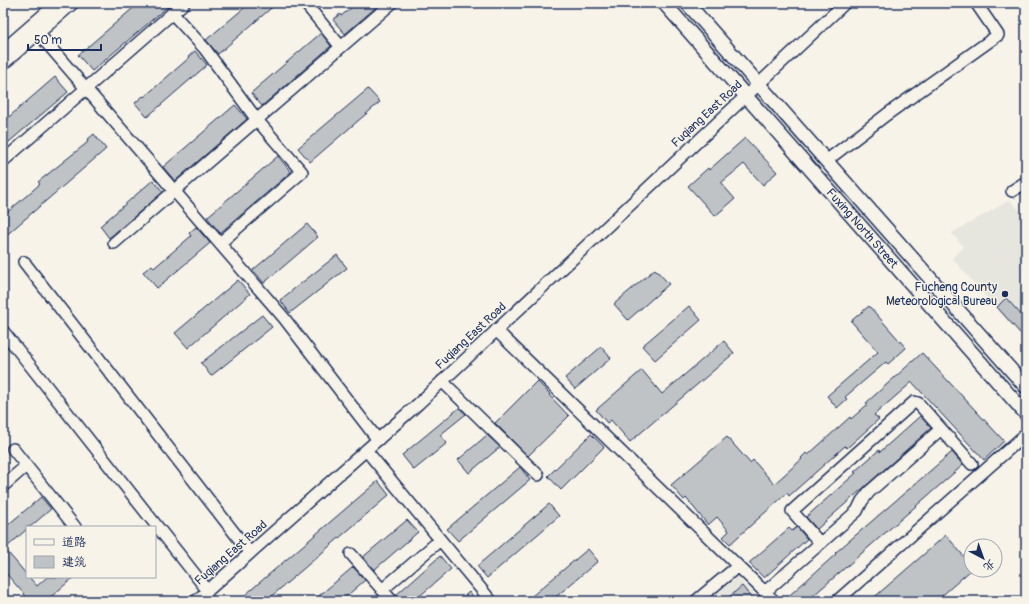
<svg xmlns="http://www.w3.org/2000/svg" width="1029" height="604" viewBox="0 0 1029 604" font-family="Pangolin,'LXGW WenKai TC',sans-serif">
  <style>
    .built { fill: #e6e5de }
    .building { fill: #c0c3c5; stroke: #1b2f5e }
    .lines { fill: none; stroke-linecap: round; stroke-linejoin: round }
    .minor-casing { stroke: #1b2f5e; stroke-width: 14 }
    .major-casing { stroke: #1b2f5e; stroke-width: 16 }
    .minor { stroke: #f7f3e8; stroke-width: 11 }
    .major { stroke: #f7f3e8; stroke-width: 13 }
    .poi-dot { fill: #1b2f5e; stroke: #f7f3e8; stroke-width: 1.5 }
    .labels { text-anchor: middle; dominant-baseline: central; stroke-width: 3; stroke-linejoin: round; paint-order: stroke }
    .street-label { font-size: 12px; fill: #1b2f5e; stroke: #f7f3e8 }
    .poi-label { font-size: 12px; fill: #1b2f5e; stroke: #f7f3e8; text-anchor: end }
  </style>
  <rect width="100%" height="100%" fill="#f7f3e8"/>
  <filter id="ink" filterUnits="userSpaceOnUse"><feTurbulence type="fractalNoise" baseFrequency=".025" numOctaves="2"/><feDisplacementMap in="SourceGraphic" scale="8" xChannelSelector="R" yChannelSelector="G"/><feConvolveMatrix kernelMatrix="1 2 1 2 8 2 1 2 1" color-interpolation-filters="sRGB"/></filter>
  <g filter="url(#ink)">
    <path class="built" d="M 1010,200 L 1026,218 L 1026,330 L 1020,335 L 952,258 L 964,247 L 952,233 Z
      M 737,577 L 761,601 L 709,601 Z"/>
    <path class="building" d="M 139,3 L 172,3 L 92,71 L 78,55 Z
      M 250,3 L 277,3 L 218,54 L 206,40 Z
      M 357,3 L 381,3 L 345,34 L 333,20 L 340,14 L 341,16 Z
      M 321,33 L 331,46 L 262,106 L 251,93 Z
      M 195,51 L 207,65 L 147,117 L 135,103 L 143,96 L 144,97 L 189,58 L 188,57 Z
      M 55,77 L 68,92 L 3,147 L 3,122 Z
      M 368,89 L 380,102 L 310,162 L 298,148 Z
      M 235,105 L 247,119 L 175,181 L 163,167 Z
      M 94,134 L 106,149 L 3,238 L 3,216 L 40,184 L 38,182 L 88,142 L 87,140 Z
      M 745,138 L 777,172 L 763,185 L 744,164 L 721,183 L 735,199 L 715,216 L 688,186 L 708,168 L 709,170 Z
      M 278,156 L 291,172 L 220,233 L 207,217 Z
      M 153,180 L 163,192 L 109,238 L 100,226 Z
      M 307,224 L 318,237 L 264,283 L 253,270 Z
      M 196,227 L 210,243 L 157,288 L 143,272 L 152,265 L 154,268 L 191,236 L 189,233 Z
      M 337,255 L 347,268 L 290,313 L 280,300 Z
      M 655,269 L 669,284 L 628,320 L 614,304 Z
      M 238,280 L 250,294 L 188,348 L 175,333 Z
      M 1006,298 L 1026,320 L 1026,328 L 1020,333 L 997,307 Z
      M 689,306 L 701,320 L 655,360 L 642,346 Z
      M 869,306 L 906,348 L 888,364 L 886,362 L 845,397 L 847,399 L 837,408 L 827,396 L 878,352 L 851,321 Z
      M 262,315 L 272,327 L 211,376 L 201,363 Z
      M 724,341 L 734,353 L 630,442 L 611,420 L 607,423 L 596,410 L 642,370 L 662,394 Z
      M 601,347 L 611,358 L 575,389 L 565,378 Z
      M 922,353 L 1004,441 L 984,460 L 912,382 L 874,415 L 879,419 L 857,439 L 847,448 L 845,446 L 789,496 L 787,493 L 730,544 L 723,537 L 729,531 L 717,517 L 708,525 L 686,498 L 684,500 L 671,485 L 727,437 L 750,463 L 753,460 L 774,484 L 802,459 L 801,458 L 806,453 L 808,455 L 850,417 L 851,419 L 868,404 L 866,403 Z
      M 537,381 L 550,394 L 549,395 L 569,416 L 528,456 L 495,423 Z
      M 459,408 L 466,414 L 440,435 L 447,443 L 414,470 L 402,455 Z
      M 920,416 L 931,428 L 817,529 L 806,517 L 856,473 L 854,472 L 879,450 L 880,452 Z
      M 591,434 L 604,447 L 561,490 L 548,476 Z
      M 487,435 L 500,447 L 469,473 L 458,460 Z
      M 952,452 L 963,465 L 807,601 L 783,601 L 836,554 L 835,553 Z
      M 520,467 L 530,480 L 458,541 L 447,529 Z
      M 378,481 L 389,495 L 266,601 L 250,601 L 245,595 Z
      M 41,497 L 51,509 L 30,527 L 27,527 L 27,529 L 5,549 L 27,575 L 27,577 L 29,577 L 37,586 L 47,577 L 74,577 L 46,601 L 30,601 L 3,570 L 3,529 Z
      M 549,504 L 559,516 L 487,578 L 477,566 Z
      M 407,520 L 418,532 L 374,570 L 363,557 Z
      M 797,527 L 807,539 L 764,578 L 749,563 L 789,528 L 792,531 Z
      M 946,535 L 971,565 L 971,570 L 936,601 L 870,601 Z
      M 588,549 L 598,561 L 551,601 L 526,601 Z
      M 440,556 L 451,569 L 414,601 L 399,601 L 396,595 Z
      M 353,567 L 365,580 L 341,601 L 313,601 Z
      M 742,586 L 754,601 L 724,601 Z
      M 469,592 L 477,601 L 459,601 Z"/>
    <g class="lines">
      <g class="minor-casing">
        <path id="minor" d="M 305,3 L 341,47
          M 172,13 L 205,49 L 257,120 L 302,172 L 220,243
          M 38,33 L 284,318 L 378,440
          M 3,50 L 57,3
          M 3,64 L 73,3
          M 3,161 L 184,3
          M 826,161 L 886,115 L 998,35 L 976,3
          M 1012,191 L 1026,182
          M 114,243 L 392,3
          M 24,262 L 250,553
          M 496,330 L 774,601
          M 3,331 L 208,591
          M 442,381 L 538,475
          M 13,449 L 75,527
          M 366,450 L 491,601
          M 3,486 L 26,466
          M 820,543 L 792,511 L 914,402 L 918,403 L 972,464
          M 351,554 L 392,601
          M 382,590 L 440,540
          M 765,592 L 857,511 L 862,501 L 869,492 L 941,429
          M 196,601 L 418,404 L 845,3
          M 696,601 L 738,566
          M 837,601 L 1026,434"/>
      </g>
      <g class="major-casing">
        <g id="major">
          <path id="s1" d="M 664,3 L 1026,414"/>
          <path d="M 687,3 L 1026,387"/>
        </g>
      </g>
      <use href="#minor" class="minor"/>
      <use href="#major" class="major"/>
    </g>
  </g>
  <circle class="poi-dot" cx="1005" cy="294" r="4"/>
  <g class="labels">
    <g class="street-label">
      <text transform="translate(707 114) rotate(-43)">Fuqiang East Road</text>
      <text stroke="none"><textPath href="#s1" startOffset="300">Fuxing North Street</textPath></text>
      <text transform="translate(471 336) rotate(-43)">Fuqiang East Road</text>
      <text transform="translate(231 553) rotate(-41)">Fuqiang East Road</text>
    </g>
    <g class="poi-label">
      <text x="997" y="287">Fucheng County<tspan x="997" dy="14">Meteorological Bureau</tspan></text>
    </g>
  </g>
  <rect width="1029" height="604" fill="none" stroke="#f7f3e8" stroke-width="16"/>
  <rect x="8" y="8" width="1013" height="588" fill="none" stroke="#1b2f5e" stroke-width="1.5" filter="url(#ink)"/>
  <rect x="26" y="526" width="130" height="52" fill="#f7f3e8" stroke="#9fa5b1"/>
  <rect x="34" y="539" width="20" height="6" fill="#f7f3e8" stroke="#9fa5b1"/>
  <text x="62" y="546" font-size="12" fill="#1b2f5e">道路</text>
  <rect x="34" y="556" width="20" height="12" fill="#c0c3c5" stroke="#9fa5b1"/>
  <text x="62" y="566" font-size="12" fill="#1b2f5e">建筑</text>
  <g transform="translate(983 558) rotate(139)"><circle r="19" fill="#f7f3e8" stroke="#9fa5b1"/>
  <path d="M0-3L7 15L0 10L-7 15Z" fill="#1b2f5e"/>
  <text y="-6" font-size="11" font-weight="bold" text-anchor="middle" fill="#1b2f5e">北</text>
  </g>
  <path d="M28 44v6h73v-6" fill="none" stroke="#1b2f5e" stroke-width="2"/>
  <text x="34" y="44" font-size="12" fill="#1b2f5e" stroke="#f7f3e8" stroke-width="3" paint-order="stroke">50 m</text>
</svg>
